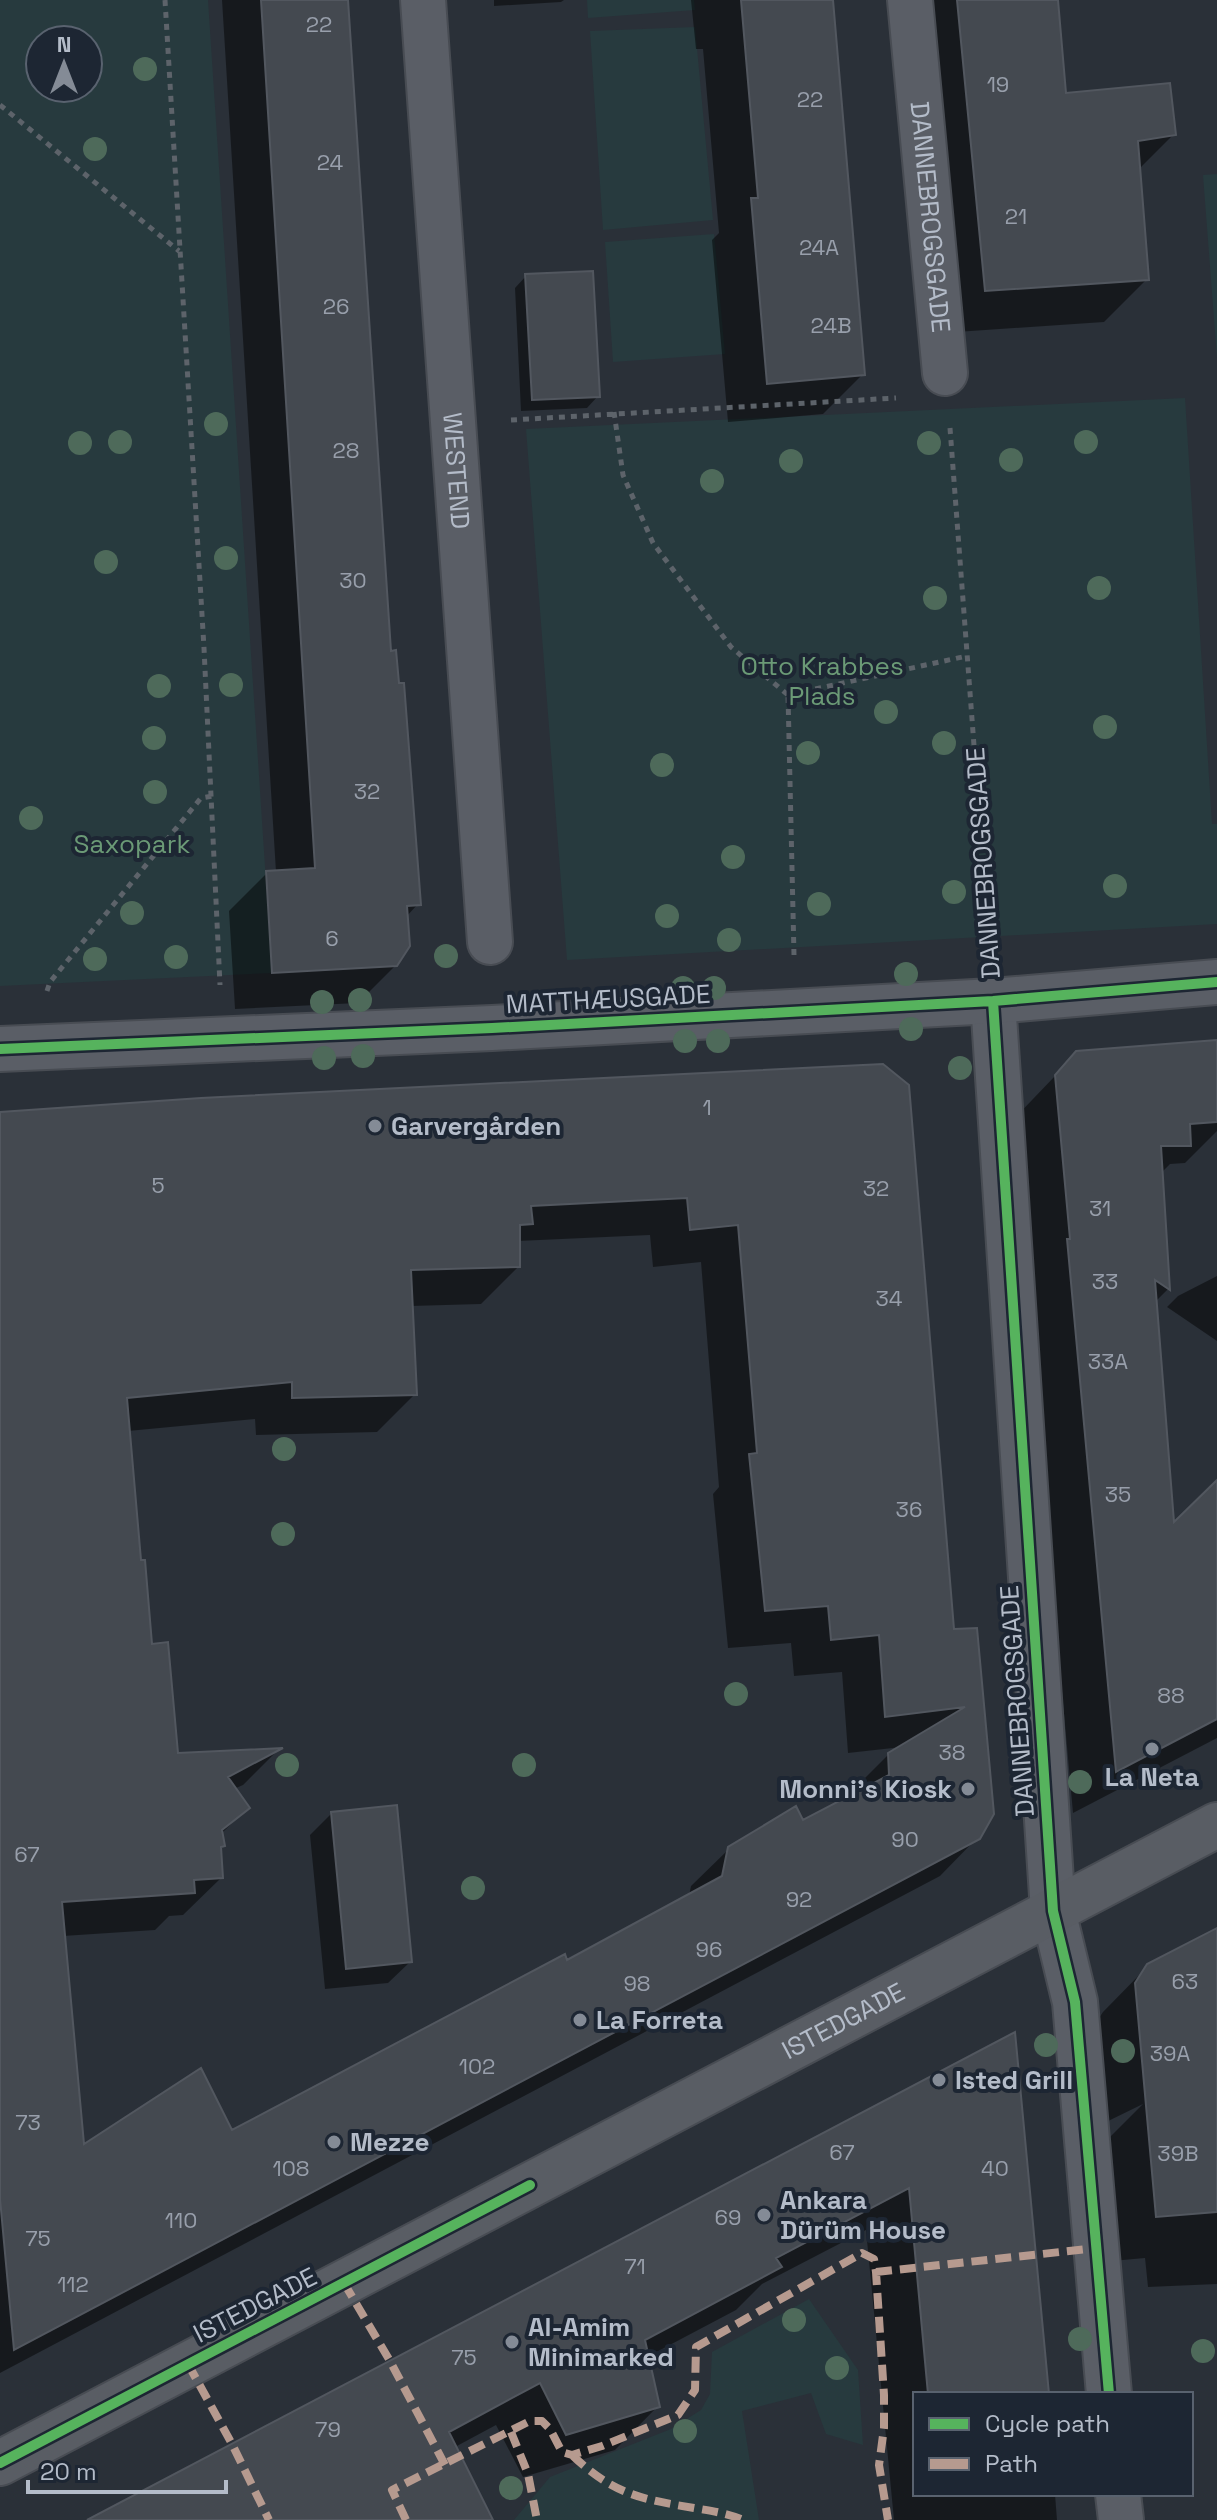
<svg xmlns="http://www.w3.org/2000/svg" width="1217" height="2520" viewBox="0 0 1217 2520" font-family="'Space Grotesk',sans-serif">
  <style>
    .green { fill: #273a3e; fill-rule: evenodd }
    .shadow { fill: #0007; fill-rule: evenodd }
    .building { fill: #444950; stroke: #52575f; stroke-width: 2; fill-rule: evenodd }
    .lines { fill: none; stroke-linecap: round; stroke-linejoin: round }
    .street-casing { stroke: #484c53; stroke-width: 48 }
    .secondary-casing { stroke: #484c53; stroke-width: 48 }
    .path { stroke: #5d636a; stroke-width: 5; stroke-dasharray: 6 6; stroke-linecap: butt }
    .street { stroke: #5a5e66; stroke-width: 44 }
    .secondary { stroke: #595d64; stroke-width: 44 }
    .quiet { stroke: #b69a8f; stroke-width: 8; stroke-dasharray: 16 8; stroke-linecap: butt }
    .cycleway-casing { stroke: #1d2633; stroke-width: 15 }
    .cycleway { stroke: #56b35d; stroke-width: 10 }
    .tree { fill: #4e6a5a }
    .poi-dot { fill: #848b96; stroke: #1d2633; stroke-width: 3 }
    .labels { text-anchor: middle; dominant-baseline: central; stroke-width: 8; stroke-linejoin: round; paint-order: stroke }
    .number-label { font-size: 22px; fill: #989fab }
    .street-label { font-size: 26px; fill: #b4bcc9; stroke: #1d2633 }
    .park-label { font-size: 26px; fill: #6b9a76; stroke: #1d2633 }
    .poi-label { font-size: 26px; font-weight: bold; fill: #b4bcc9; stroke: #1d2633; text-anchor: start }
  </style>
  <rect width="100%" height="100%" fill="#2a3038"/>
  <path class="green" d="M 0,0 L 208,0 L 272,973 L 0,986 ZM 40,40 L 88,40 L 88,88 L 40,88 Z
    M 587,0 L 694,0 L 695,10 L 588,18 Z
    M 695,27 L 713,220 L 603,230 L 590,31 Z
    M 1217,174 L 1217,358 L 1203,175 Z
    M 714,234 L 725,354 L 613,362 L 605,242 Z
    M 1185,398 L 1212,824 L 1217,824 L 1217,924 L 567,960 L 526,429 Z
    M 809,2299 L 858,2370 L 863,2445 L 826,2434 L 811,2393 L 742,2411 L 759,2520 L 514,2520 L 550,2477 L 671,2429 L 701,2410 L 710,2394 L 712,2352 Z"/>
  <path class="shadow" d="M 222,0 L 346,0 L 389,654 L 418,904 L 406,917 L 396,965 L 358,1003 L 235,1009 L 229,911 L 267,873 L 276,872 Z
    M 494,0 L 564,0 L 561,2 L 494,6 Z
    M 691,0 L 831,0 L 863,374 L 823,414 L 728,422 L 712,240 L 719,233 L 703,49 L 696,49 Z
    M 912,0 L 1056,0 L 1064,96 L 1174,134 L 1138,170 L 1147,279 L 1104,322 L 942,333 Z
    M 526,276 L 598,396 L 587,408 L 521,411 L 515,288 Z
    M 1217,1042 L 1217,1131 L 1185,1163 L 1170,1164 L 1161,1173 L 1168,1289 L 1155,1302 L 1173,1527 L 1217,1482 L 1217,1738 L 1073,1813 L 1025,1283 L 1013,1120 L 1077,1053 Z
    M 907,1086 L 952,1631 L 975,1630 L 978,1837 L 940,1876 L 0,2373 L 0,1114 ZM 650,1235 L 653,1267 L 701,1262 L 719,1487 L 713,1494 L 728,1648 L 791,1643 L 794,1676 L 842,1672 L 848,1753 L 902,1747 L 889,1754 L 851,1792 L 851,1797 L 802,1822 L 730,1848 L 691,1886 L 689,1896 L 566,1963 L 231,2133 L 82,2147 L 63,1936 L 155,1930 L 169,1916 L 183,1915 L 221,1878 L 219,1850 L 223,1846 L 221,1834 L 248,1807 L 234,1789 L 243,1785 L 278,1750 L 177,1755 L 150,1646 L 128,1431 L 255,1419 L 256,1435 L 377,1432 L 415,1394 L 411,1306 L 481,1304 L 518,1267 L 518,1241 Z
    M 1217,1276 L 1217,1341 L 1167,1307 L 1178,1296 Z
    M 331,1814 L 410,1962 L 388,1983 L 325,1989 L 310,1835 Z
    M 1217,1930 L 1217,2284 L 1148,2287 L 1145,2258 L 1112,2261 L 1101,2146 L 1143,2104 L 1100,2125 L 1091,2030 L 1103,2012 L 1148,1966 Z
    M 1013,2036 L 1046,2394 L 915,2394 L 915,2494 L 1055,2494 L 1057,2520 L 894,2520 L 866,2230 L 762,2284 L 736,2310 L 647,2357 L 658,2406 L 615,2450 L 523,2477 L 496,2425 L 455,2447 L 491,2520 L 91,2520 Z"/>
  <path class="building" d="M 261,0 L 348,0 L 391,651 L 396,650 L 399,683 L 404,683 L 421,905 L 407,906 L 410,946 L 397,966 L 272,973 L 266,871 L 315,868 Z
    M 741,0 L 833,0 L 865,375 L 767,384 L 751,198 L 758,198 Z
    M 957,0 L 1058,0 L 1066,93 L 1170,83 L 1176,135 L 1138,141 L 1149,280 L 985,291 Z
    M 593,271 L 600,397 L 532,400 L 525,274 Z
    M 1217,1040 L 1217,1122 L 1190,1124 L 1191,1146 L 1161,1146 L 1170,1290 L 1155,1280 L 1174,1522 L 1217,1480 L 1217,1719 L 1116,1772 L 1067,1239 L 1070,1239 L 1055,1075 L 1076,1051 Z
    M 883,1064 L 909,1085 L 954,1629 L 977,1628 L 994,1814 L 980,1839 L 14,2350 L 0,2199 L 0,1112 L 201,1098 ZM 687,1198 L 690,1230 L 738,1225 L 757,1453 L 749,1454 L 765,1611 L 828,1606 L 831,1640 L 879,1635 L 885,1717 L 965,1707 L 888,1753 L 889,1775 L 803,1820 L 796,1806 L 728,1847 L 722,1876 L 567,1960 L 565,1954 L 232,2130 L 201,2068 L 84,2144 L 62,1902 L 195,1893 L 194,1880 L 223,1878 L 221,1847 L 225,1846 L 222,1830 L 250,1808 L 228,1777 L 283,1748 L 178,1753 L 168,1642 L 152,1644 L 145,1560 L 141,1560 L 127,1398 L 292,1382 L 292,1398 L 417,1395 L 411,1270 L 520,1267 L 520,1225 L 533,1224 L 531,1206 Z
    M 397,1805 L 412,1962 L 346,1969 L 331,1812 Z
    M 1217,1928 L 1217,2212 L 1156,2217 L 1135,1983 L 1147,1964 Z
    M 1015,2032 L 1049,2394 L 928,2394 L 909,2188 L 776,2258 L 782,2267 L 645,2340 L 660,2407 L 566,2435 L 540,2383 L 449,2432 L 493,2520 L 87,2520 Z"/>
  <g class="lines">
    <g class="street-casing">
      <g id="street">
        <path id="s1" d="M 423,0 L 490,942"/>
        <path id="s2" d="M 910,0 L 945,373"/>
        <path d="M 993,1001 L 1053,1911 L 1075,2002 L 1109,2394"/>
        <path d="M 0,1049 L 492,1028 L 993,1001 L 1217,982"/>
        <path d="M 1118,2494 L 1121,2520"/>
      </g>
    </g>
    <g class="secondary-casing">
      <g id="secondary">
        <path id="s3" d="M 0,2463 L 1217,1825"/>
      </g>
    </g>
    <path class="path" d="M 165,0 L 204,648 L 220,985
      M 0,105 L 179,251
      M 614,412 L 623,475 L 653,543 L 731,647 L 788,695
      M 511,420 L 896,398
      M 950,428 L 989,944
      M 794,955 L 788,695 L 967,656
      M 47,991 L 50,982 L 201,798 L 213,796"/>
    <use href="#street" class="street"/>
    <use href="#secondary" class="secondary"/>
    <path class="quiet" d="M 876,2272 L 1097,2248
      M 344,2283 L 390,2361 L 445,2465
      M 188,2364 L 232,2444 L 269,2520
      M 511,2432 L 528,2474 L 537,2520
      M 572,2455 C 613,2494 640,2499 694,2508 C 711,2511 727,2513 743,2520
      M 406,2520 L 392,2490 L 530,2421 L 542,2421 L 550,2429 L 562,2452 L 572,2455 L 602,2446 L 678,2415 L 695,2390 L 696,2347 L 862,2253 L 874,2259 L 876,2272 L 884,2395 L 884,2428 L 879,2465 L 888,2520"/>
    <g class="cycleway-casing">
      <path id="cycleway" d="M 993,1001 L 1053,1911 L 1075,2002 L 1109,2394
        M 0,1049 L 492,1028 L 993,1001 L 1217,982
        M 0,2463 L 530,2185"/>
    </g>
    <use href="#cycleway" class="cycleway"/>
  </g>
  <g class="tree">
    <circle cx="145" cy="69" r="12"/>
    <circle cx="95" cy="149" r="12"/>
    <circle cx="216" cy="424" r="12"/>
    <circle cx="120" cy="442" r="12"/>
    <circle cx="1086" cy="442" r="12"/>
    <circle cx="80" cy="443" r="12"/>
    <circle cx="929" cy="443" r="12"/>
    <circle cx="1011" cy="460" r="12"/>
    <circle cx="791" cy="461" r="12"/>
    <circle cx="712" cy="481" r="12"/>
    <circle cx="226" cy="558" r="12"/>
    <circle cx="106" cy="562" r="12"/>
    <circle cx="1099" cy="588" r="12"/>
    <circle cx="935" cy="598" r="12"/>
    <circle cx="231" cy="685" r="12"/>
    <circle cx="159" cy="686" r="12"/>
    <circle cx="886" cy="712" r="12"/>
    <circle cx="1105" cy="727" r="12"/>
    <circle cx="154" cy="738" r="12"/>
    <circle cx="944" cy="743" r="12"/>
    <circle cx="808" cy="753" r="12"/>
    <circle cx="662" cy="765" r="12"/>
    <circle cx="155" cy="792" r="12"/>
    <circle cx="31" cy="818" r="12"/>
    <circle cx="733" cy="857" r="12"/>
    <circle cx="1115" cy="886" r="12"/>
    <circle cx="954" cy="892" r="12"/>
    <circle cx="819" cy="904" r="12"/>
    <circle cx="132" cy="913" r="12"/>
    <circle cx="667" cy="916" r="12"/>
    <circle cx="729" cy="940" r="12"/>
    <circle cx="446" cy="956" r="12"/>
    <circle cx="176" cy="957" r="12"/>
    <circle cx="95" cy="959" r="12"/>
    <circle cx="906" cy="974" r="12"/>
    <circle cx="683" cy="988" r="12"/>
    <circle cx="714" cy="988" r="12"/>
    <circle cx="360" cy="1000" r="12"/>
    <circle cx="322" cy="1002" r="12"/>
    <circle cx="911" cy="1029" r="12"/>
    <circle cx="685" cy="1041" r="12"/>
    <circle cx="718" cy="1041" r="12"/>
    <circle cx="363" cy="1056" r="12"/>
    <circle cx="324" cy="1058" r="12"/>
    <circle cx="960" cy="1068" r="12"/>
    <circle cx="284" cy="1449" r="12"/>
    <circle cx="283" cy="1534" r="12"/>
    <circle cx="736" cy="1694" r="12"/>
    <circle cx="287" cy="1765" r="12"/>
    <circle cx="524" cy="1765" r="12"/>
    <circle cx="1080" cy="1782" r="12"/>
    <circle cx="473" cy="1888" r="12"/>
    <circle cx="1046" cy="2045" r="12"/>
    <circle cx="1123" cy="2051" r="12"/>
    <circle cx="794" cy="2320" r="12"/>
    <circle cx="1080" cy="2339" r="12"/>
    <circle cx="1203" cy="2351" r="12"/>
    <circle cx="837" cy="2368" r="12"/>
    <circle cx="685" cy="2431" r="12"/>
    <circle cx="511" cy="2488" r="12"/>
  </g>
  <g class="poi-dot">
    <circle cx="375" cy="1126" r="8"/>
    <circle cx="1152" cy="1749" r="8"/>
    <circle cx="968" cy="1789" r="8"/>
    <circle cx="580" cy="2020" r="8"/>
    <circle cx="939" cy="2080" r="8"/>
    <circle cx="334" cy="2142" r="8"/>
    <circle cx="764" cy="2215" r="8"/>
    <circle cx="512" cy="2342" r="8"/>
  </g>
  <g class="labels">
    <g class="number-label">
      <text x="319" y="24">22</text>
      <text x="998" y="84">19</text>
      <text x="810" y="99">22</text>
      <text x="330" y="162">24</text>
      <text x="1016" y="216">21</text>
      <text x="819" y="247">24A</text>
      <text x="336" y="306">26</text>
      <text x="831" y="325">24B</text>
      <text x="346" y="450">28</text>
      <text x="353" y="580">30</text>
      <text x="367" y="791">32</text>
      <text x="332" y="938">6</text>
      <text x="707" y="1107">1</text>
      <text x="158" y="1185">5</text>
      <text x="876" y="1188">32</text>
      <text x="1100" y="1208">31</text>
      <text x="1105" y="1281">33</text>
      <text x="889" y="1298">34</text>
      <text x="1108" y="1361">33A</text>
      <text x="1118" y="1494">35</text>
      <text x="909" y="1509">36</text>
      <text x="1171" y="1695">88</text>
      <text x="952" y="1752">38</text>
      <text x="905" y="1839">90</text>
      <text x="27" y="1854">67</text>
      <text x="799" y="1899">92</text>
      <text x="709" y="1949">96</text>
      <text x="1185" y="1981">63</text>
      <text x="637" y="1983">98</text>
      <text x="1170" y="2053">39A</text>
      <text x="477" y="2066">102</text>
      <text x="28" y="2122">73</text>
      <text x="842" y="2152">67</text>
      <text x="1178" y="2153">39B</text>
      <text x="291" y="2168">108</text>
      <text x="995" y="2168">40</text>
      <text x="728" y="2217">69</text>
      <text x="181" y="2220">110</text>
      <text x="38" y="2238">75</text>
      <text x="635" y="2266">71</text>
      <text x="73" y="2284">112</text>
      <text x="464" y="2357">75</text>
      <text x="328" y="2429">79</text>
    </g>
    <g class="street-label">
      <text stroke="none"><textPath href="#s2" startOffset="218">DANNEBROGSGADE</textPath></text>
      <text stroke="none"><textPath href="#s1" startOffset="472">WESTEND</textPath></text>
      <text transform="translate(983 863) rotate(-94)">DANNEBROGSGADE</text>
      <text transform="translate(608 999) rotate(-3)">MATTHÆUSGADE</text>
      <text transform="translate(1017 1701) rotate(-94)">DANNEBROGSGADE</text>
      <text stroke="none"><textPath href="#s3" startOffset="952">ISTEDGADE</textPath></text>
      <text transform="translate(255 2305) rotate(-27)">ISTEDGADE</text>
    </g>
    <g class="park-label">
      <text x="822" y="666">Otto Krabbes<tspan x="822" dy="30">Plads</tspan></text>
      <text x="132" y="844">Saxopark</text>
    </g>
    <g class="poi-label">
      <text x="391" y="1126">Garvergården</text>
      <text x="1152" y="1777" text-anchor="middle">La Neta</text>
      <text x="952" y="1789" text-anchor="end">Monni's Kiosk</text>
      <text x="596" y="2020">La Forreta</text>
      <text x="955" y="2080">Isted Grill</text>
      <text x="350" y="2142">Mezze</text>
      <text x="780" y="2200">Ankara<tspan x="780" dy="30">Dürüm House</tspan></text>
      <text x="528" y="2327">Al-Amim<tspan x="528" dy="30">Minimarked</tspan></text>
    </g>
  </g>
  <rect x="913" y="2392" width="280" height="104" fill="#1d2633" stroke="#59626f" stroke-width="2"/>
  <rect x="929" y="2418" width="40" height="12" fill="#56b35d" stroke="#59626f" stroke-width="2"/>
  <text x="985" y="2432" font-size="24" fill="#b4bcc9">Cycle path</text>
  <rect x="929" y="2458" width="40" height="12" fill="#b69a8f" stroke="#59626f" stroke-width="2"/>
  <text x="985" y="2472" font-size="24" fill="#b4bcc9">Path</text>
  <g transform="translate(64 64)"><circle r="38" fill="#1d2633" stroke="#59626f" stroke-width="2"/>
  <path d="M0-6L14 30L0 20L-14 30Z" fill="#848b96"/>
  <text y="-12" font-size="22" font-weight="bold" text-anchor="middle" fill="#b4bcc9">N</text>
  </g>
  <path d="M28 2480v12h198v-12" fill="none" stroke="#b4bcc9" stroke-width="4"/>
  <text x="40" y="2480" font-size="24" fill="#b4bcc9" stroke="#1d2633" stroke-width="6" paint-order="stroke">20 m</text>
</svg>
